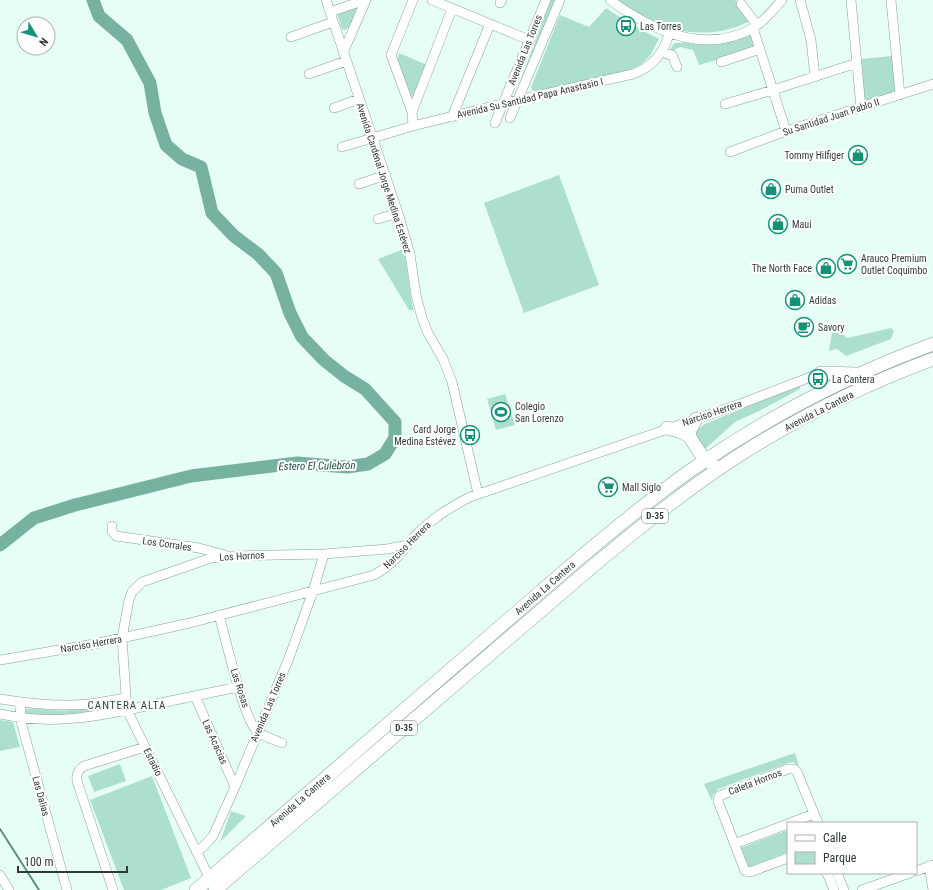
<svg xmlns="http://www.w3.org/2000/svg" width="933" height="890" viewBox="0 0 933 890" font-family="'Roboto Condensed',sans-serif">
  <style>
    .green { fill: #addfcf }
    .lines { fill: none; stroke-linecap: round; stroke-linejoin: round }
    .stream { stroke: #618d80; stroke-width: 2 }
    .river { stroke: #77b1a0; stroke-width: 13 }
    .minor-casing { stroke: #85a198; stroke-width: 10 }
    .highway-casing { stroke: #85a198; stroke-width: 14 }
    .minor { stroke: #fff; stroke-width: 9 }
    .highway { stroke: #fff; stroke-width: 13 }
    .labels { text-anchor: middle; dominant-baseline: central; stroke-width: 4; stroke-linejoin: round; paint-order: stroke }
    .shield { fill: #fff; stroke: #6d7573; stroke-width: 1 }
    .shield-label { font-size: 9px; font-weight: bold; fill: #2f3a37 }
    .poi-label { font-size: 10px; fill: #2f3a37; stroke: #fff; text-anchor: start }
    .street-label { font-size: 10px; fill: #2f3a37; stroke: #fff }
    .water-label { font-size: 11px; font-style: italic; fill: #1e4f42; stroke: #fff }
    .neighbourhood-label { font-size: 11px; letter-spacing: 1px; fill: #2c463e; stroke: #fff }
  </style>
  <rect width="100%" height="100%" fill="#e6fef6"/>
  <path class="green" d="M 551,0 L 556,0 L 515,95 Z
    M 617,0 L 735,0 L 749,20 L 748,22 C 714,39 675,34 643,18 C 634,13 625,6 617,0 Z
    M 357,7 L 350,26 L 345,30 L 342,29 L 337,13 Z
    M 606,8 L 632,25 L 659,39 L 651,54 L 645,61 L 635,68 L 589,80 L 533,92 L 531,87 L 560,15 L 589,27 Z
    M 753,34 L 757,48 L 699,65 L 693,50 L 680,47 L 670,52 L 672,46 L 675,43 L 691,42 L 722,43 L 744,37 Z
    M 399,53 L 427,65 L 414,95 L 412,96 L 409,95 L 397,63 Z
    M 892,56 L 897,91 L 864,101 L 860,59 Z
    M 559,175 L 599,285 L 524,313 L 484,203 Z
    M 404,249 L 412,303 L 414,310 L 409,310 L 378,259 Z
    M 833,327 L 847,338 L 891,328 L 894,331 L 891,339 L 846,356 L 837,349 L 829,351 Z
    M 800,385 L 800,389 L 759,411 L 735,422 L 703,451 L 692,433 L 705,424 Z
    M 505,394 L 515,425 L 496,430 L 487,399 Z
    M 110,705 L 111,706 L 111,708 L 70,717 L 24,717 L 23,711 C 29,706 43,710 51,710 C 70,712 91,707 110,705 Z
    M 0,720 L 13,722 L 20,747 L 0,751 Z
    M 795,753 L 799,766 L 793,762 L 788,763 L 718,789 L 713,795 L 712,801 L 704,784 Z
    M 120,764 L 126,781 L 94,792 L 88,776 Z
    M 152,776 L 191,878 L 161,890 L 124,890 L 90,800 Z
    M 231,811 L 246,816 L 220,842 Z
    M 788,830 L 788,852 L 747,868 L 740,848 Z"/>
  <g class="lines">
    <path class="stream" d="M 0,829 L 39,890"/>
    <path class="river" d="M 0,545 L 34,518 L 75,505 L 191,476 L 297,463 L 347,467 L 368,464 L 385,454 L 395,438 L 395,422 L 365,389 L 344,376 L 324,360 L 302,337 L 290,313 L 276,273 L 258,254 L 234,236 L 212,213 L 201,167 L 182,159 L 166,145 L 155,113 L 150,83 L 127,40 L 99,16 L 93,0"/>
    <g class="minor-casing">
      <path id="minor" d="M 326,0 L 398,213 L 410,254 L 416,295 L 422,318 L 428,333 L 443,359 L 452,382 L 478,494
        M 413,0 L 391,55 L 412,112 L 413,126
        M 432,0 L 529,40
        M 610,0 C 651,30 704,56 753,28 C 765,21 773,10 782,0
        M 800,0 L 811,40 L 815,77
        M 851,0 L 861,108
        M 891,0 L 900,95
        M 500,3 L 502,0
        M 741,4 L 757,25
        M 330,12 L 365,0
        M 753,28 L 786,131
        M 291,37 L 333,22
        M 662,51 L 667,54 L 672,55 L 677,67
        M 343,53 L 366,0
        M 721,62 L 760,49
        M 309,74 L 346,61
        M 725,104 L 773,90 L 857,63
        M 334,108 L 359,99
        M 412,112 L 452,9
        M 452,117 L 490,24
        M 510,118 L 560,0
        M 495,123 L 546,0
        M 342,147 L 413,126 L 518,100 L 633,74 C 652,67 664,53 669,34
        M 730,152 L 786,131 L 933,84
        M 359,184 L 386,175
        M 378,219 L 398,213
        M 112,526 L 112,531 L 116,536 L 199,548 L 225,555
        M 219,615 C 225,636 244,721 257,731 C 264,737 275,740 282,743
        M 0,660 L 94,644 L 190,623 L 374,575 C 395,564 401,551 416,535 C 432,518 450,507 470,497 L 743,403 L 821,373
        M 195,696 L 235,787
        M 0,699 C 30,704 59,707 90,704 C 102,702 114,700 126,698
        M 21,703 L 20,718 L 67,890
        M 0,714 C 53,726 100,716 151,705 C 180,699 209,693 238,687
        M 790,823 L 814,814
        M 734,844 L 788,824
        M 197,852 L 205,845 L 213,836 L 235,787 L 289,658 L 313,591 L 324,554
        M 788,858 L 750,872 L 745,871 L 718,801 L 719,796 L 788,769 L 794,769 L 797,772 L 818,823
        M 929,866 L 933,890
        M 916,871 L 933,865
        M 827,873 L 834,890
        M 837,873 L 844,890
        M 0,875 L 9,890
        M 210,879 L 127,710 L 122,638 L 129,600 L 132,592 L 142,582 L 211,558 L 228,556 L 324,554 L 387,549 L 408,545
        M 113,890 L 77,781 C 76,774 78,770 84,766 L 145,747
        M 862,890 L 910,873"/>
    </g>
    <g class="highway-casing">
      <path id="highway" d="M 821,373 L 857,374
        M 667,428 L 682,432 L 689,436 L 702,456 L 712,464
        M 689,436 L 690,430 L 696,419
        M 196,890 L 561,574 C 603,538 646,502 691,470 C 766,418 848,375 933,344
        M 215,890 L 593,566 C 640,527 687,489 738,456 C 799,417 865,384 933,359"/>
    </g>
    <use href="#minor" class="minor"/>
    <use href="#highway" class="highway"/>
  </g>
  <defs>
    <g id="bus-ring" transform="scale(1)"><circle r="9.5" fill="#fff" stroke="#149177" stroke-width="1.5"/><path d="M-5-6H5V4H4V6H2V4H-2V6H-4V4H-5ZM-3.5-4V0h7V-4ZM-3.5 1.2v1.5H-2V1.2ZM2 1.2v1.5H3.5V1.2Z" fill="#149177"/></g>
    <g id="shop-ring" transform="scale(1)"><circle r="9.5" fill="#fff" stroke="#149177" stroke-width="1.5"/><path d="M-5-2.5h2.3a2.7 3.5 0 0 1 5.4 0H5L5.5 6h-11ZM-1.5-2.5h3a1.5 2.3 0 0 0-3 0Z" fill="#149177"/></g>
    <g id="supermarket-ring" transform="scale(1)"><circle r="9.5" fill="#fff" stroke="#149177" stroke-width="1.5"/><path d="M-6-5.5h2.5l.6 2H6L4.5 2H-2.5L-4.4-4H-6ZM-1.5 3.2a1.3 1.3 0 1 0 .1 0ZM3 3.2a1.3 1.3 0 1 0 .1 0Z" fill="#149177"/></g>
    <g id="cafe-ring" transform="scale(1)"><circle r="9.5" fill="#fff" stroke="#149177" stroke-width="1.5"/><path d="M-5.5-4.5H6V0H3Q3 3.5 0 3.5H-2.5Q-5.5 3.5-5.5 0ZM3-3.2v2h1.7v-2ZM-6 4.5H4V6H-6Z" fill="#149177"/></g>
    <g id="stadium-ring" transform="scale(1)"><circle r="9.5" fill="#fff" stroke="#149177" stroke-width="1.5"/><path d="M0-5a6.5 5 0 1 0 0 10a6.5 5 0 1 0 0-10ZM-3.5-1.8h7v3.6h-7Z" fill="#149177"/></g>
  </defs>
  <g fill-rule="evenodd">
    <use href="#bus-ring" x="626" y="26"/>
    <use href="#shop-ring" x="858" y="155"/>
    <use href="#shop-ring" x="771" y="189"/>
    <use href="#shop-ring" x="778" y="224"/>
    <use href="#supermarket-ring" x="847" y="264"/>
    <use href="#shop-ring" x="826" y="268"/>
    <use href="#shop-ring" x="795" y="300"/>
    <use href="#cafe-ring" x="804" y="327"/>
    <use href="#bus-ring" x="818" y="379"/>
    <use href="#stadium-ring" x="501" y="412"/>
    <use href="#bus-ring" x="470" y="435"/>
    <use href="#supermarket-ring" x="608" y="487"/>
  </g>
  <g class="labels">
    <g class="shield">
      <rect x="642" y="509" width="26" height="14" rx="3"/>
      <rect x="391" y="721" width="26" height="14" rx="3"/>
    </g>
    <g class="shield-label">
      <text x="655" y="516">D-35</text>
      <text x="404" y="728">D-35</text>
    </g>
    <g class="poi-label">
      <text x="640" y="26">Las Torres</text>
      <text x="844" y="155" text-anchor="end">Tommy Hilfiger</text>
      <text x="785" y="189">Puma Outlet</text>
      <text x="792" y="224">Maui</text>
      <text x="861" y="258">Arauco Premium<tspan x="861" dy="12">Outlet Coquimbo</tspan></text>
      <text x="812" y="268" text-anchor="end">The North Face</text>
      <text x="809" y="300">Adidas</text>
      <text x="818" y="327">Savory</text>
      <text x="832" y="379">La Cantera</text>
      <text x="515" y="406">Colegio<tspan x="515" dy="12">San Lorenzo</tspan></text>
      <text x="456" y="429" text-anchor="end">Card Jorge<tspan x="456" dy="12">Medina Estévez</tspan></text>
      <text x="622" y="487">Mall Siglo</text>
    </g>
    <g class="street-label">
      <text transform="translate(525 50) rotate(-68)">Avenida Las Torres</text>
      <text transform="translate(530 98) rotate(-13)">Avenida Su Santidad Papa Anastasio I</text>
      <text transform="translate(831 117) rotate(-18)">Su Santidad Juan Pablo II</text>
      <text transform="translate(384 178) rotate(72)">Avenida Cardenal Jorge Medina Estévez</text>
      <text transform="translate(819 411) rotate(-27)">Avenida La Cantera</text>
      <text transform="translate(712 413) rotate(-19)">Narciso Herrera</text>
      <text transform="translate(167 544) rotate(8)">Los Corrales</text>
      <text transform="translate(407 545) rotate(-45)">Narciso Herrera</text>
      <text transform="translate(242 556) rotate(-3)">Los Hornos</text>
      <text transform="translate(545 588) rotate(-41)">Avenida La Cantera</text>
      <text transform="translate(91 644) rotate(-10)">Narciso Herrera</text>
      <text transform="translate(240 688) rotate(72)">Las Rosas</text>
      <text transform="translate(268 707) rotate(-67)">Avenida Las Torres</text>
      <text transform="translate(215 742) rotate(66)">Las Acacias</text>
      <text transform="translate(153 762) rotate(64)">Estadio</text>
      <text transform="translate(755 782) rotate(-21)">Caleta Hornos</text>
      <text transform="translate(41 796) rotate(75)">Las Dalias</text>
      <text transform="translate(300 800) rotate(-41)">Avenida La Cantera</text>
    </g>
    <g class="water-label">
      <text transform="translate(317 466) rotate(-1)">Estero El Culebrón</text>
    </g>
    <g class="neighbourhood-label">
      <text x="127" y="705">CANTERA ALTA</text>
    </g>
  </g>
  <rect x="787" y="822" width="130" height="52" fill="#ffffff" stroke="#acb0af"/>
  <rect x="795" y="835" width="20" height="6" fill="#ffffff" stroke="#acb0af"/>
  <text x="823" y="842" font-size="12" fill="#2f3a37">Calle</text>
  <rect x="795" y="852" width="20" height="12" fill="#addfcf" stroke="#acb0af"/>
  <text x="823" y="862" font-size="12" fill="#2f3a37">Parque</text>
  <g transform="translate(36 36) rotate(128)"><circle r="19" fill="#ffffff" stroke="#acb0af"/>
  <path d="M0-3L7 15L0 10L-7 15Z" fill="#149177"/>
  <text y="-6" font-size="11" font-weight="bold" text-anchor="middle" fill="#2f3a37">N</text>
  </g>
  <path d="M18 866v6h109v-6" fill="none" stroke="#2f3a37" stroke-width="2"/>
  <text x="24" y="866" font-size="12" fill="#2f3a37" stroke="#ffffff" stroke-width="3" paint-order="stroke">100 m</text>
</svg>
